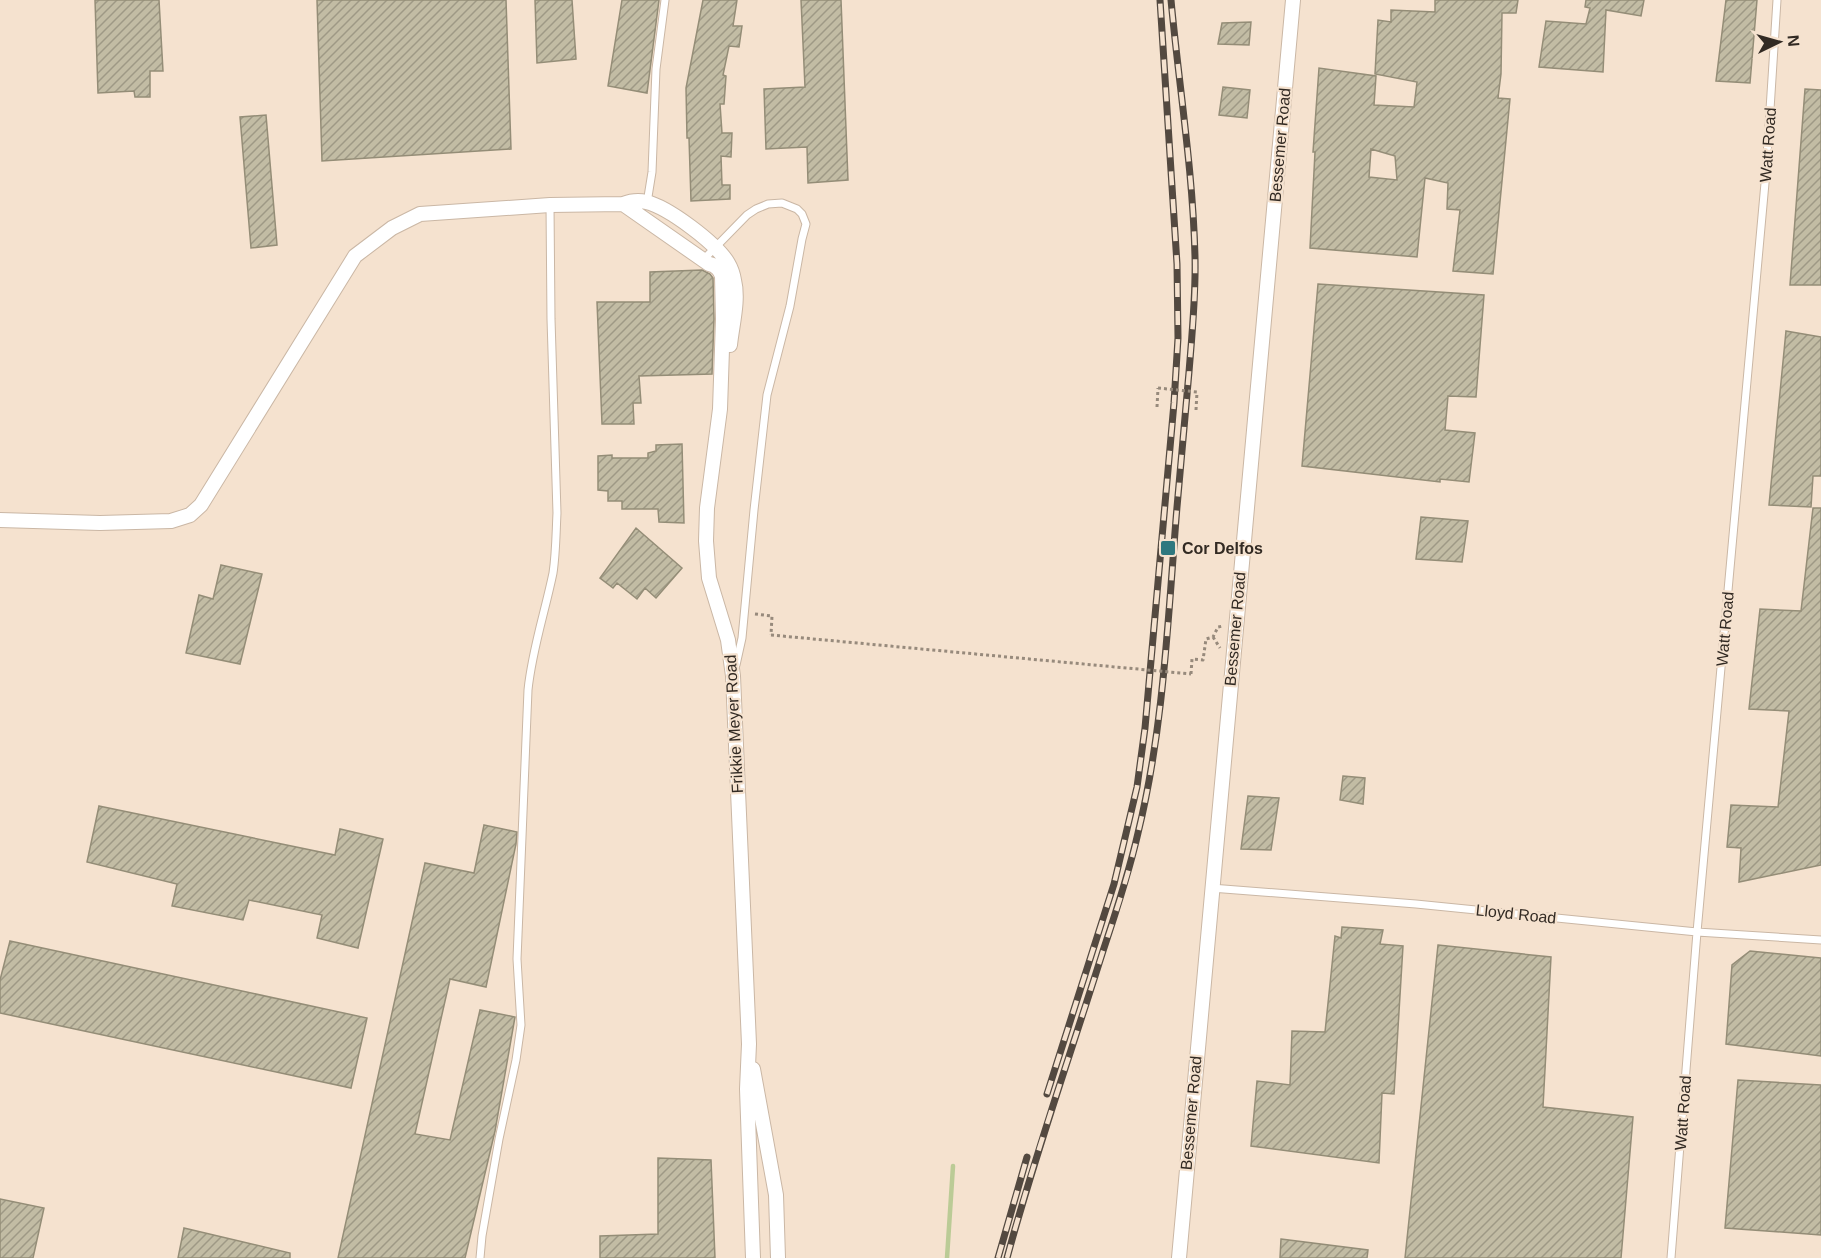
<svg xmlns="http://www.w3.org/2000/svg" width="1821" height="1258" viewBox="0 0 1821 1258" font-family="Helvetica,sans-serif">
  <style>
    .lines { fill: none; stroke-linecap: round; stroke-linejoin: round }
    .stream { stroke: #bbcb96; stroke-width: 4.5 }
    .building { fill: url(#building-hatch); stroke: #948d77; stroke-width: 1.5; fill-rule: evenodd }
    .lane-casing { stroke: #cab7a5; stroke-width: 9 }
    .street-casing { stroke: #cab7a5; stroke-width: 16 }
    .path { stroke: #978a7c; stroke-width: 3; stroke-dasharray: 3 3; stroke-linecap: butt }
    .lane { stroke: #fff; stroke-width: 7 }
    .street { stroke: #fff; stroke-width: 14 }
    .rail-casing { stroke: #534940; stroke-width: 7 }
    .rail { stroke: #f5e2cf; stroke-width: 4.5; stroke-dasharray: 14; stroke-linecap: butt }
    .path-bridge { stroke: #978a7c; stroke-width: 3; stroke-dasharray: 3 3; stroke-linecap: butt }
    .poi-dot { fill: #2f787f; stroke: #f5e2cf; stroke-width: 2 }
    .labels { text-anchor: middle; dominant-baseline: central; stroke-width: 4.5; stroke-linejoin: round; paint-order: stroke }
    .street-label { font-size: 16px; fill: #322a23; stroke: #f5e2cf }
    .poi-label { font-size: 16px; font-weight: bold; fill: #322a23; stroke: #f5e2cf; text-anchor: start }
  </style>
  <defs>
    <pattern id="building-hatch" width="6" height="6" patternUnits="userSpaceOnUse" patternTransform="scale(1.5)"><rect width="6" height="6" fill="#c2bca4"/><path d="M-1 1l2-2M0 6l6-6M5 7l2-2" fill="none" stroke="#9e9985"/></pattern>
  </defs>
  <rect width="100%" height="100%" fill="#f5e2cf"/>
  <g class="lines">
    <path class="stream" d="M 947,1258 L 953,1166"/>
  </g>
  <path class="building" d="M 95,0 L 159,0 L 163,71 L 150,71 L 150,97 L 135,97 L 134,91 L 98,93 Z
    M 317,0 L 506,0 L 511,149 L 322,161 Z
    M 535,0 L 572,0 L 576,59 L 537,63 Z
    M 622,0 L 659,0 L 647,93 L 608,86 Z
    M 703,0 L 737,0 L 733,26 L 742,26 L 739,47 L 729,46 L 723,75 L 726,76 L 724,104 L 720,104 L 722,133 L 732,133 L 731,157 L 721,156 L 722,185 L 730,185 L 730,199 L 691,201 L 689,138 L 687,138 L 686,88 Z
    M 801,0 L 841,0 L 848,180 L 808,183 L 807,147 L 766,149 L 764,89 L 805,87 Z
    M 1435,0 L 1518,0 L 1516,13 L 1502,13 L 1501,74 L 1498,98 L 1510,99 L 1493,274 L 1453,271 L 1460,210 L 1447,209 L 1448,183 L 1425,178 L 1417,257 L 1310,248 L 1315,152 L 1313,152 L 1319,68 L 1376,76 L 1374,105 L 1414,107 L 1417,82 L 1375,74 L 1378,20 L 1391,22 L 1391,10 L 1435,12 ZM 1371,149 L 1395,156 L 1397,180 L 1369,177 Z
    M 1586,0 L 1644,0 L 1641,16 L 1606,10 L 1603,72 L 1539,67 L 1546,21 L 1586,24 L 1590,8 L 1585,7 Z
    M 1726,0 L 1757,0 L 1750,83 L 1716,81 Z
    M 1251,22 L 1249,45 L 1218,44 L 1222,23 Z
    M 1223,87 L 1250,90 L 1247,118 L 1219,115 Z
    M 1805,89 L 1821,90 L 1821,285 L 1790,285 Z
    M 266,115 L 277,245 L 251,248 L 240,117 Z
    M 702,270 L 710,274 L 713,278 L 714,319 L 712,374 L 639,376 L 641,403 L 633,403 L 634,424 L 602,424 L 597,302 L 650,302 L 650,272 Z
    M 1318,284 L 1484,295 L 1476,397 L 1448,396 L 1445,430 L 1475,433 L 1469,482 L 1440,479 L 1440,482 L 1302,466 Z
    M 1786,331 L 1821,337 L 1821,476 L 1813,476 L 1811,507 L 1769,505 Z
    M 682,444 L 684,523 L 659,522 L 658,509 L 622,509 L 622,501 L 608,501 L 608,491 L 598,490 L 598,456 L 612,455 L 612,458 L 648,458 L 648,453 L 656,451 L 656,445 Z
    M 1813,508 L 1821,508 L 1821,865 L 1739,882 L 1741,848 L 1727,847 L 1731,805 L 1778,807 L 1789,711 L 1749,709 L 1760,609 L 1801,611 Z
    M 1421,517 L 1468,521 L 1462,562 L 1416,559 Z
    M 636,528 L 682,568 L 656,598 L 645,588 L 637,599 L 617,583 L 613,588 L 600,578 Z
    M 221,565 L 262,574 L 240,664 L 186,653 L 199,595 L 213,599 Z
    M 1343,776 L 1365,778 L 1363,804 L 1340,800 Z
    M 1248,796 L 1279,798 L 1271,850 L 1241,849 Z
    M 99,806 L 335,855 L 340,829 L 383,839 L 358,948 L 317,938 L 322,915 L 249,900 L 243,920 L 172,906 L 177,884 L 87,862 Z
    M 484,825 L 517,832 L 516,844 L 486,987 L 450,979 L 415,1134 L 450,1140 L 480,1010 L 515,1017 L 495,1131 L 465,1258 L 338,1258 L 425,863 L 474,873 Z
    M 1342,927 L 1383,930 L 1380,944 L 1403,946 L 1394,1094 L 1382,1093 L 1379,1163 L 1251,1146 L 1257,1081 L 1290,1085 L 1292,1031 L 1325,1032 L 1335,936 L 1341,938 Z
    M 10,941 L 367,1018 L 351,1088 L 0,1013 L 0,980 Z
    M 1438,945 L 1551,957 L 1543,1107 L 1633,1117 L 1621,1258 L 1405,1258 Z
    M 1750,951 L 1821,958 L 1821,1056 L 1726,1044 L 1732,965 Z
    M 1738,1080 L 1821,1085 L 1821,1235 L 1725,1228 Z
    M 658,1158 L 711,1160 L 715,1258 L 600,1258 L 600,1236 L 658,1234 Z
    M 0,1199 L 44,1208 L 33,1258 L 0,1258 Z
    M 184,1228 L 290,1253 L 290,1258 L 178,1258 Z
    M 1281,1239 L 1368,1250 L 1367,1258 L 1280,1258 Z"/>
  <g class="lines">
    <g class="lane-casing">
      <path id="lane" d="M 647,203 L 652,172 L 656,69 L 665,0
        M 703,260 L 747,215 L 756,209 L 768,204 L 782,203 L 797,209 L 802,214 L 806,224 L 802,239 L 790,306 L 767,395 L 754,510 L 742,638 L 736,665
        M 1211,888 L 1416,904 L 1697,932 L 1821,940
        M 480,1258 L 482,1236 L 499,1139 L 516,1060 L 521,1025 L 517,959 L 528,690 C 532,650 545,612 553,573 C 556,553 556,532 557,513 L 551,319 L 550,205
        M 1671,1258 L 1697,932 L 1766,172 L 1777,0"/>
    </g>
    <g class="street-casing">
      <path id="street" d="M 623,204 L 709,264 C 716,265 720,270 722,276 L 723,319 L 720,409 L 707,508 L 706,541 L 709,578 L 728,640 L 733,676 L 749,1044 L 747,1089 L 753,1258
        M 0,520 L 100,523 L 171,521 L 190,515 L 201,505 L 355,256 L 392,228 L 420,214 L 550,205 L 623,204 C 631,201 638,200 646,202 C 668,207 716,243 728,263 C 731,268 733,274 734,280 C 739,300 732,325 730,345
        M 753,1069 L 776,1195 L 778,1258
        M 1179,1258 L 1293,0"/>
    </g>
    <path class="path" d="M 1157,407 L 1158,388
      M 1196,410 L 1197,392
      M 755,614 L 772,616 L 771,635
      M 1213,637 L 1220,648
      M 1191,674 L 1192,659 L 1203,660 L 1206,639 L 1213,637 L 1218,627 L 1223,626"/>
    <use href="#lane" class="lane"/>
    <use href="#street" class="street"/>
    <g class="rail-casing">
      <path id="rail" d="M 1047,1094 L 1114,884 L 1137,787 L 1145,728 L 1174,403 L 1178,338 L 1177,264 L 1160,0
        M 998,1258 L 1027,1157
        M 1007,1258 C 1035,1154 1071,1053 1103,951 C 1116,912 1129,873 1138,833 C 1164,727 1168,616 1177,507 C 1181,462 1185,417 1189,372 C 1192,334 1196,295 1195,257 C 1193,171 1179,86 1171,0"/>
    </g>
    <use href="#rail" class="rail"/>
    <path class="path-bridge" d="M 1158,388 L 1197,392
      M 771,635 L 1191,674"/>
  </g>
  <rect class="poi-dot" x="1160" y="540" width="16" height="16" rx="3"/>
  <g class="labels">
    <g class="street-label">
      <text transform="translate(1280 145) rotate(-85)">Bessemer Road</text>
      <text transform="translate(1768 145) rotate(-86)">Watt Road</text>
      <text transform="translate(1235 629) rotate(-85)">Bessemer Road</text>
      <text transform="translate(1725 629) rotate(-85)">Watt Road</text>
      <text transform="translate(734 724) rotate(-93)">Frikkie Meyer Road</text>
      <text transform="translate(1516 914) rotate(6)">Lloyd Road</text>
      <text transform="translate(1191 1113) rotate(-85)">Bessemer Road</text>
      <text transform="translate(1683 1113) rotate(-86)">Watt Road</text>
    </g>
    <g class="poi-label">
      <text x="1182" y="548">Cor Delfos</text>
    </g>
  </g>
  <g transform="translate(1779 42) rotate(85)" stroke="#f5e2cf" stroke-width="4.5" paint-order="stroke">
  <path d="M0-4.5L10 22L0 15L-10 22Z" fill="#322a23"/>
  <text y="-9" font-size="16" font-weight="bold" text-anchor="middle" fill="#322a23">N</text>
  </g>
</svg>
